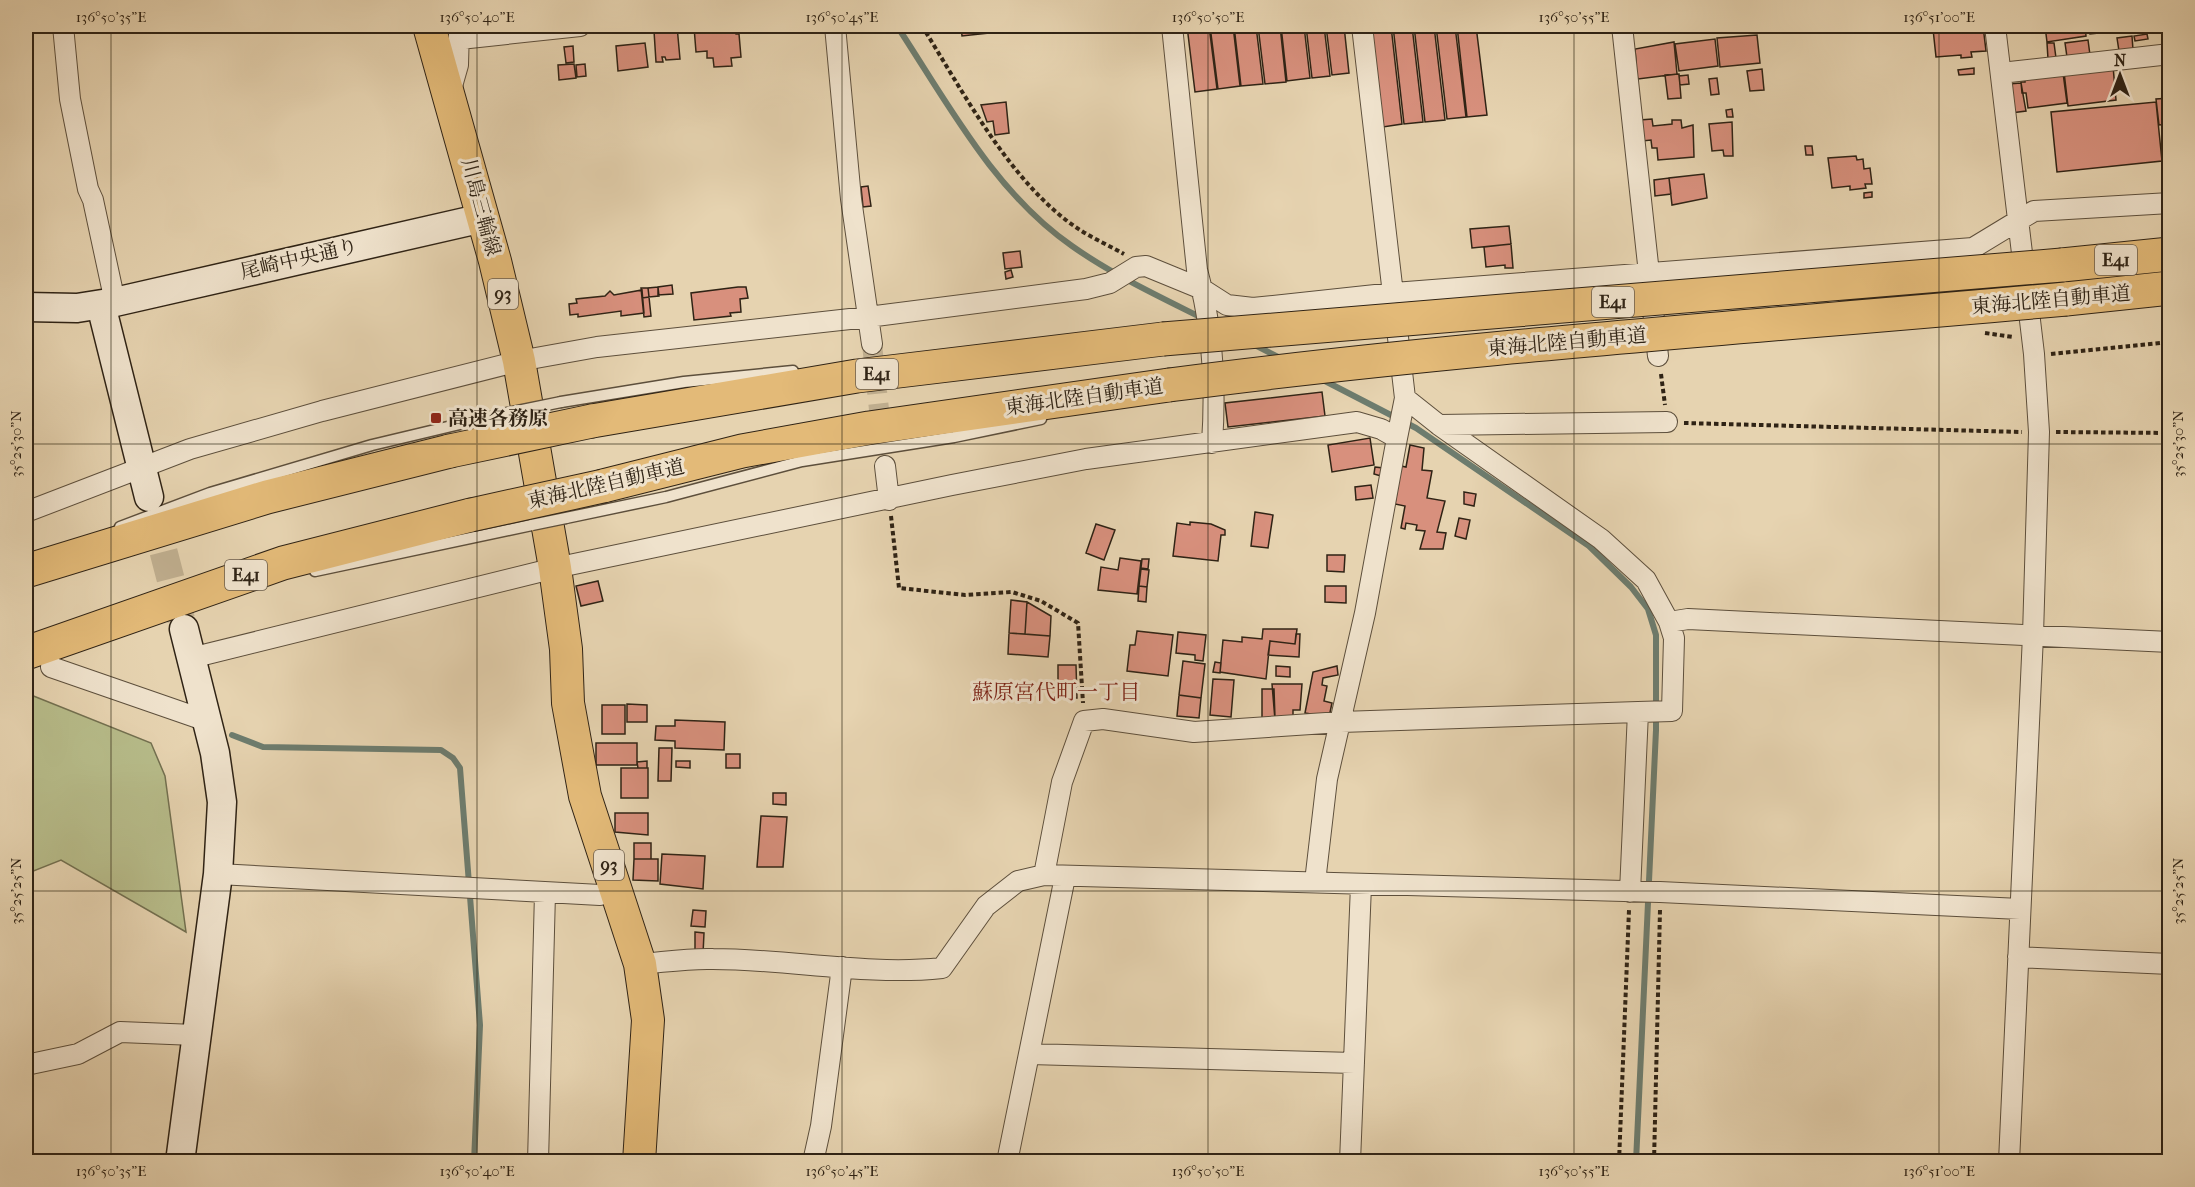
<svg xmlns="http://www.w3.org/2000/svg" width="2195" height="1187" viewBox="0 0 2195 1187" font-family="'IM FELL French Canon','Noto Serif JP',serif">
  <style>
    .green { fill: #b7bc8a; stroke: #737050; stroke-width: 1.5 }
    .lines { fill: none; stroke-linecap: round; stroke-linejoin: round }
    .stream { stroke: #6d7c6e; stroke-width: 6 }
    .building { fill: #d8907d; stroke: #2f2315; stroke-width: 1.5 }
    .street-tunnel { stroke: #c1b091; stroke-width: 20; stroke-dasharray: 20 10; stroke-linecap: butt }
    .secondary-tunnel { stroke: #c1b091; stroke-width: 28; stroke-dasharray: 28 14; stroke-linecap: butt }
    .lane-casing { stroke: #5d4f3c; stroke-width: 13 }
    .street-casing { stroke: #5d4f3c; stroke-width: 22 }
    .secondary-casing { stroke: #2f2315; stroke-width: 31 }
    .primary-casing { stroke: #2f2315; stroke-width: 34 }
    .highway-casing { stroke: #2f2315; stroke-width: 35 }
    .path { stroke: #2f2315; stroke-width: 4; stroke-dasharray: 4.5 3; stroke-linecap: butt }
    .lane { stroke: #efe2cc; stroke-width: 10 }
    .street { stroke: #efe2cc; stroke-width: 20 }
    .secondary { stroke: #efe2cc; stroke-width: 28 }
    .primary { stroke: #e3ba78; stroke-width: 32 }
    .highway { stroke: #e3ba78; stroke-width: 33 }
    .lane-bridge-casing { stroke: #5d4f3c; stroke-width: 13; stroke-linecap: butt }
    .highway-bridge-casing { stroke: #2f2315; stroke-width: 35; stroke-linecap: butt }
    .lane-bridge { stroke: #efe2cc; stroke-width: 10 }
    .highway-bridge { stroke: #e3ba78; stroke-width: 33 }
    .ticks { fill: none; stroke: #2f2315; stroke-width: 1.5; stroke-opacity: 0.45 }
    .poi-dot { fill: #8f2418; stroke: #efe2cc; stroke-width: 2 }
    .labels { text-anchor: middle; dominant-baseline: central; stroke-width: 6; stroke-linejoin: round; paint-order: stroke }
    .shield { fill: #efe2cc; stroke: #695c4c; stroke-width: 1.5 }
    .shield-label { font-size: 18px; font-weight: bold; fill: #2f2315 }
    .street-label { font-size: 20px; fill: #2f2315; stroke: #efe2cc }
    .poi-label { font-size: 20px; font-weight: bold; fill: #2f2315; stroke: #efe2cc; text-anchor: start }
    .neighbourhood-label { font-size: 21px; fill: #7a1f14; stroke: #efe2cc }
    .neatline { fill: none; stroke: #2f2315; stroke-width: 2 }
    .ticks-label { font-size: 15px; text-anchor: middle; fill: #2f2315 }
  </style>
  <rect width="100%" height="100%" fill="#e6d3b0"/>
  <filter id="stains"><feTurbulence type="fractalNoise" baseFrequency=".00333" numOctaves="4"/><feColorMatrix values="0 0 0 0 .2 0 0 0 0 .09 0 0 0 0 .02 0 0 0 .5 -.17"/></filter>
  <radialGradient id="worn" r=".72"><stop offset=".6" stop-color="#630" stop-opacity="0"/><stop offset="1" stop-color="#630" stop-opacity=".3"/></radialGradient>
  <path class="green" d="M 26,693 L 151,743 L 165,776 L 186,932 L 61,860 L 26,874 Z"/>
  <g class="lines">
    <path class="stream" d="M 897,26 C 947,102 995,193 1072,246 C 1113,275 1160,297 1204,319
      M 1253,344 L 1282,359
      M 1323,380 L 1416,428 L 1589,546 L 1631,587 L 1648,609 L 1656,635 L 1656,730 L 1636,1162
      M 232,735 L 263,747 L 441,750 L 453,758 L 460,768 L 480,1025 L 474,1162"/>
  </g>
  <path class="building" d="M 677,26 L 680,59 L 666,60 L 665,57 L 662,57 L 663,62 L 656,62 L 654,31 L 662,30 L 661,27 Z
    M 730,26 L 735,27 L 736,34 L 739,34 L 741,57 L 731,58 L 732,66 L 714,67 L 713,58 L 707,58 L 707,51 L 696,52 L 694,27 Z
    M 961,26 L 997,26 L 998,32 L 962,36 Z
    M 1187,26 L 1209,26 L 1217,89 L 1195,92 Z
    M 1210,26 L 1233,26 L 1240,86 L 1218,89 Z
    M 1234,26 L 1256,26 L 1263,84 L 1241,86 Z
    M 1258,26 L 1280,26 L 1286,82 L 1265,84 Z
    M 1281,26 L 1304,26 L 1310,78 L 1287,81 Z
    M 1306,26 L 1324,26 L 1330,76 L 1312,78 Z
    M 1326,26 L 1344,26 L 1349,73 L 1332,75 Z
    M 1371,26 L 1391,26 L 1402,124 L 1383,127 Z
    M 1393,26 L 1412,26 L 1423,122 L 1404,124 Z
    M 1414,26 L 1434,26 L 1445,120 L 1425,122 Z
    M 1436,26 L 1455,26 L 1466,117 L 1447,119 Z
    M 1457,26 L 1476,26 L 1487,115 L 1467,117 Z
    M 1633,26 L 1675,26 L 1633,29 Z
    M 1817,26 L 1882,26 L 1818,33 Z
    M 1962,26 L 1983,26 L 1986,51 L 1971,52 L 1972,57 L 1961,58 L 1961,55 L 1936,57 L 1933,29 Z
    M 2045,26 L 2085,26 L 2086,36 L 2047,42 Z
    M 2089,26 L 2127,26 L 2128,30 L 2090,34 Z
    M 2132,26 L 2170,26 L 2170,27 L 2150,31 L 2150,28 L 2133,30 Z
    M 2147,34 L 2148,39 L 2135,41 L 2134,36 Z
    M 1757,35 L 1760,63 L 1720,67 L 1717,38 Z
    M 2132,36 L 2133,50 L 2119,51 L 2117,38 Z
    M 1715,39 L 1718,66 L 1679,71 L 1675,44 Z
    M 2088,40 L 2090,55 L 2067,57 L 2065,43 Z
    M 1674,42 L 1677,74 L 1638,79 L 1632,63 L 1636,62 L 1635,49 Z
    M 645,43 L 648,67 L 618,71 L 616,46 Z
    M 2047,43 L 2054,43 L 2056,58 L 2048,59 Z
    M 573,46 L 574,62 L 566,63 L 564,47 Z
    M 574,64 L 576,78 L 559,80 L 558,65 Z
    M 585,64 L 586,76 L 577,77 L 576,65 Z
    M 2113,66 L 2116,100 L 2068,106 L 2064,72 Z
    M 1974,68 L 1974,74 L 1959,75 L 1958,70 Z
    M 1762,69 L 1764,90 L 1750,91 L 1747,71 Z
    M 2063,73 L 2067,103 L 2028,108 L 2026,93 L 2022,93 L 2021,82 L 2025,82 L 2025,78 Z
    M 1679,74 L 1681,98 L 1668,99 L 1665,75 Z
    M 1688,75 L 1689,84 L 1680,85 L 1679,76 Z
    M 1717,78 L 1719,94 L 1711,95 L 1709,79 Z
    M 2021,83 L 2026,111 L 2011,113 L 2008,84 Z
    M 2170,98 L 2170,124 L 2159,125 L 2156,99 Z
    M 1006,102 L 1009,133 L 995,135 L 993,121 L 987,122 L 981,105 Z
    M 2156,102 L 2162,161 L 2057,172 L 2051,112 Z
    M 1732,109 L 1733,117 L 1727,117 L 1726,110 Z
    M 1652,119 L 1653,126 L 1672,124 L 1672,120 L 1681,120 L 1682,128 L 1693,125 L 1694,157 L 1658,160 L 1657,148 L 1652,148 L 1651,140 L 1642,141 L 1640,120 Z
    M 1732,122 L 1733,156 L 1724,156 L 1723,150 L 1712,151 L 1709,124 Z
    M 1805,146 L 1812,146 L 1813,155 L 1806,155 Z
    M 1856,156 L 1857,160 L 1863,159 L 1864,169 L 1870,168 L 1872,184 L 1865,184 L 1866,188 L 1850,190 L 1850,186 L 1832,188 L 1828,158 Z
    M 1704,174 L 1707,198 L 1672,205 L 1669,178 Z
    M 1669,178 L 1671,194 L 1655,196 L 1654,180 Z
    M 868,186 L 871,206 L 863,207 L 861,187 Z
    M 1872,192 L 1872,197 L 1864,198 L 1864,193 Z
    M 1509,226 L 1511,244 L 1472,248 L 1470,229 Z
    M 1511,244 L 1513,268 L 1505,268 L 1505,265 L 1486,267 L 1484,247 Z
    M 1020,251 L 1022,267 L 1005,269 L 1003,253 Z
    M 1011,270 L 1013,277 L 1006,279 L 1005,272 Z
    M 672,285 L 673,294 L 658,295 L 658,287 Z
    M 658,287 L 659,296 L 649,297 L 648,288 Z
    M 738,287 L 746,287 L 748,298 L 740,299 L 741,312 L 730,313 L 731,316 L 694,320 L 691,293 Z
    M 641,288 L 648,288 L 649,297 L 642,298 Z
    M 642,290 L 644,313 L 621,316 L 621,311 L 578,317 L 578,314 L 570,315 L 569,304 L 577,303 L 576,299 L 605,296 L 610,291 L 614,295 Z
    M 649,297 L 651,316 L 644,317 L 642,298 Z
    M 1322,392 L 1325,416 L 1228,427 L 1225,403 Z
    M 1370,438 L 1374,465 L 1332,472 L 1328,445 Z
    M 1410,445 L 1424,448 L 1422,470 L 1432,471 L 1427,498 L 1445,501 L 1437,532 L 1446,533 L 1443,549 L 1420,549 L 1425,531 L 1416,530 L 1417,525 L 1406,523 L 1405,529 L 1401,528 L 1405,506 L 1395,504 L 1401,466 L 1406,467 Z
    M 1375,467 L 1383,468 L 1381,476 L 1374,474 Z
    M 1371,485 L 1373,498 L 1356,500 L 1355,487 Z
    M 1464,492 L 1476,494 L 1474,506 L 1464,504 Z
    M 1255,512 L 1273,515 L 1268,548 L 1251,546 Z
    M 1459,518 L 1470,520 L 1466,539 L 1455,536 Z
    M 1190,522 L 1211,524 L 1225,530 L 1225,535 L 1221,535 L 1218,561 L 1173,556 L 1177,523 L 1190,525 Z
    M 1096,524 L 1115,530 L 1104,560 L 1086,553 Z
    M 1327,555 L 1345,555 L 1344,572 L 1327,571 Z
    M 1120,558 L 1141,561 L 1137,594 L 1098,590 L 1101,567 L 1118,570 Z
    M 1142,559 L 1149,559 L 1148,569 L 1141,568 Z
    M 1141,569 L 1149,570 L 1147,587 L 1139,586 Z
    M 598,581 L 603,601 L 581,606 L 576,586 Z
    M 1139,586 L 1147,587 L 1146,602 L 1138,601 Z
    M 1325,586 L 1346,586 L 1346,603 L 1325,602 Z
    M 1011,600 L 1027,602 L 1025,634 L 1009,633 Z
    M 1027,602 L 1051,616 L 1050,636 L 1025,634 Z
    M 1263,629 L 1297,629 L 1295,644 L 1270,641 L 1266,679 L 1220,672 L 1223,640 L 1242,642 L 1242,637 L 1262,639 Z
    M 1137,631 L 1173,635 L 1168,676 L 1127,671 L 1130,645 L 1135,645 Z
    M 1178,632 L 1206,635 L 1203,661 L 1195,660 L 1195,655 L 1176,653 Z
    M 1009,633 L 1050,636 L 1048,657 L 1008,654 Z
    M 1296,634 L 1300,634 L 1299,657 L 1268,655 L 1270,641 L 1295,644 Z
    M 1183,661 L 1205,664 L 1201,698 L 1179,695 Z
    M 1215,662 L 1221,663 L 1220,673 L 1213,672 Z
    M 1058,665 L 1076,665 L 1077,698 L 1058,698 Z
    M 1276,666 L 1290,667 L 1290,677 L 1276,676 Z
    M 1337,666 L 1338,675 L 1323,678 L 1322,685 L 1327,686 L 1324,701 L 1332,703 L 1329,717 L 1305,713 L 1313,672 Z
    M 1213,679 L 1234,680 L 1231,717 L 1210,715 Z
    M 1272,684 L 1302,684 L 1300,710 L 1293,710 L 1293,720 L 1275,720 Z
    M 1262,689 L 1274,689 L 1275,718 L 1262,718 Z
    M 1179,695 L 1201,698 L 1199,718 L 1177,716 Z
    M 627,704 L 647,705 L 647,722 L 627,722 Z
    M 602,705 L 625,705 L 625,734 L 602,734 Z
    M 675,720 L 725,722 L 724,750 L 675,748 L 675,741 L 655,740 L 656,726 L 675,726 Z
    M 596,743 L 637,743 L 637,765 L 596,765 Z
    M 659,748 L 672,748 L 671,781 L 658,781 Z
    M 726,754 L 740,754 L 740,768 L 726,768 Z
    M 647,761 L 647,768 L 638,768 L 637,762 Z
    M 676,761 L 690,761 L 690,768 L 676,767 Z
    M 621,768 L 648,768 L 648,798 L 621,798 Z
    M 773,793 L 786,793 L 786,805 L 773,804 Z
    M 615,813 L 648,813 L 648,835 L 615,832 Z
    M 761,816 L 787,817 L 783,867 L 757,867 Z
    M 634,843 L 651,843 L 651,859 L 634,859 Z
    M 662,854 L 705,856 L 703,889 L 660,884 Z
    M 634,859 L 658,859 L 658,881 L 633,880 Z
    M 693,910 L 706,911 L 705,927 L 691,926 Z
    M 695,932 L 704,933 L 703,954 L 695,953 Z"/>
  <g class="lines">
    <path class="street-tunnel" d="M 872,344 L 885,466"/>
    <path class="secondary-tunnel" d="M 153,511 L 182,623"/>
    <g class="lane-casing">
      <path id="lane" d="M 561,402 L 684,382 L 793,371
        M 566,518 L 666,497 L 802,461 L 954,437 L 1041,419
        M 120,527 L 210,493 L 372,445 L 502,414
        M 315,571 L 532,525"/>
    </g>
    <g class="street-casing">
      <path id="street" d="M 63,26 L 70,99 L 88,189 L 93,200 L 115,302
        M 835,26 L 851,199 L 872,344
        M 1172,26 L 1197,270 C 1212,325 1216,387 1212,443
        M 1362,26 L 1405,398
        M 1622,26 L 1658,356
        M 1995,26 L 2034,354 L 2039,432 L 2033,635 L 2009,1162
        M 460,39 L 580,26
        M 2001,73 L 2170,54
        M 450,93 L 458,65 L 459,28
        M 1439,425 L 1601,539 L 1646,580 L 1669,622 L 1674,638 L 1672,711 L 1638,712
        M 1397,438 L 1405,398 L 1439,425 L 1667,422
        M 885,466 L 889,500
        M 26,512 L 190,449 L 322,411 L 519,361 L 597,347 L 868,317 L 1086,289 L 1110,283 L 1136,267 L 1146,266 L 1202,289 L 1227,305 L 1253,308 L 1394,293 L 1973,248 L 2034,211 L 2170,203
        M 1669,622 L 1688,619 L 2170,642
        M 191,658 L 555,568 L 952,485 L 1086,459 L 1357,422 L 1381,429 L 1397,438 L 1365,613 L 1327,779 L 1315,882
        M 51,667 L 207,721
        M 218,874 L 600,895 L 617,887
        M 1044,875 L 1062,782 L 1084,721 L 1103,719 L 1194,732 L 1341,722 L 1638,712 L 1630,892
        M 2018,957 L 2170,964
        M 640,964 C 665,962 689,958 713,959 C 789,959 866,976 942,968 L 986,906 L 1018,881 L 1044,875 L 1660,892 L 2020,909
        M 1030,1054 L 1354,1063
        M 26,1065 L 78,1054 L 120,1032 L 195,1035
        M 538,1162 L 545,893
        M 813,1162 L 821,1126 L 842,967
        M 1007,1162 L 1065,877
        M 1350,1162 L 1361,885"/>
    </g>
    <g class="secondary-casing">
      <path id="secondary" d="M 101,305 L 149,497
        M 26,307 L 77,308 L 115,302 L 483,218
        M 180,1162 L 218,874 L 222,802 L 215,753 L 184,629"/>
    </g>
    <g class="primary-casing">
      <path id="primary" d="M 429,26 L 495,261 L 519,361 L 555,568 L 566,649 L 568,703 L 585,796 L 640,964 L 648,1020 L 639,1162"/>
    </g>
    <g class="highway-casing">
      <path id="highway" d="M 2062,265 L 2170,254
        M 2066,299 L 2170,288
        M 592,421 L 857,376 L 1163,339
        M 603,486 L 742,451 L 869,428 L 1169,385
        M 26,571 L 267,497 L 450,451
        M 26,653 L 283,563 L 471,515"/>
    </g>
    <path class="path" d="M 922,26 C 964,93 1012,186 1080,230 C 1094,239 1110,246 1124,254
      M 1985,333 L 2013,337
      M 2051,354 L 2170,342
      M 1661,374 L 1665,405
      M 1684,423 L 2022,432
      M 2056,432 L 2170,433
      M 891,516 L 899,588 L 965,595 L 1012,592 L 1041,601 L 1078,623 L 1083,703
      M 1619,1162 L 1629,910
      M 1654,1162 L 1660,910"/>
    <use href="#lane" class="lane"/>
    <use href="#street" class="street"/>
    <use href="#secondary" class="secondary"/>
    <use href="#primary" class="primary"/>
    <use href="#highway" class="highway"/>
    <g class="lane-bridge-casing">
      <path id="lane-bridge" d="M 502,414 L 561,402
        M 532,525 L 566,518"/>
    </g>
    <g class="highway-bridge-casing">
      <path id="highway-bridge" d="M 1163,339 L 2062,265
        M 1169,385 C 1467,346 1767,326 2066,299
        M 450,451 L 592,421
        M 471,515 L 603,486"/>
    </g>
    <use href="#lane-bridge" class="lane-bridge"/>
    <use href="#highway-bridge" class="highway-bridge"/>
  </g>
  <path class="ticks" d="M 111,26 L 111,1162M 477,26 L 477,1162M 842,26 L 842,1162M 1208,26 L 1208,1162M 1574,26 L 1574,1162M 1939,26 L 1939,1162M 26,444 L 2170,444M 26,891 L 2170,891"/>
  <rect class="poi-dot" x="430" y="412" width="12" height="12" rx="3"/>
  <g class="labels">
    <g class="shield">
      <rect x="2095" y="245" width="42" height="30" rx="4.5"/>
      <rect x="488" y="279" width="30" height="30" rx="4.5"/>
      <rect x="1592" y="287" width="42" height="30" rx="4.5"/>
      <rect x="856" y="359" width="42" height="30" rx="4.5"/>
      <rect x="225" y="560" width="42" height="30" rx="4.5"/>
      <rect x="594" y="850" width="30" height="30" rx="4.5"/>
    </g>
    <g class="shield-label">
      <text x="2116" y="260">E41</text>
      <text x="503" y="294">93</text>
      <text x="1613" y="302">E41</text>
      <text x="877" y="374">E41</text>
      <text x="246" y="575">E41</text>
      <text x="609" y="865">93</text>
    </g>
    <g class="street-label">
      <text transform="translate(481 207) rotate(75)">川島三輪線</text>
      <text transform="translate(299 259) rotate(-13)">尾崎中央通り</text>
      <text transform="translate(2051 300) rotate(-5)">東海北陸自動車道</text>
      <text transform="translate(1567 342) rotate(-5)">東海北陸自動車道</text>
      <text transform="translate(1084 397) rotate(-8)">東海北陸自動車道</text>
      <text transform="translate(606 484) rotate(-13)">東海北陸自動車道</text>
    </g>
    <g class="poi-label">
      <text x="448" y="418">高速各務原</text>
    </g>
    <g class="neighbourhood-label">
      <text x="1056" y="692">蘇原宮代町一丁目</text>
    </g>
  </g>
  <rect width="2195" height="1187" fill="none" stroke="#e6d3b0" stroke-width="66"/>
  <g transform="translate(2120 75)" stroke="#efe2cc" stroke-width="4.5" paint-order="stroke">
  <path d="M0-4.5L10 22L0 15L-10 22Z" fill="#2f2315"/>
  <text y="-9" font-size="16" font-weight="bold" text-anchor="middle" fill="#2f2315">N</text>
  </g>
  <rect x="33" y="33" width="2129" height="1121" class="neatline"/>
  <g class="ticks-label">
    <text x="111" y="22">136°50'35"E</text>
    <text x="477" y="22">136°50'40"E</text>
    <text x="842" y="22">136°50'45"E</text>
    <text x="1208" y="22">136°50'50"E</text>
    <text x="1574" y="22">136°50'55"E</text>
    <text x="1939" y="22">136°51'00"E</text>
    <text transform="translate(16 444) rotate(-90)" y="5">35°25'30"N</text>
    <text transform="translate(2178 444) rotate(-90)" y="5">35°25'30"N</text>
    <text transform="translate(16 891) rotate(-90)" y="5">35°25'25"N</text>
    <text transform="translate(2178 891) rotate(-90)" y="5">35°25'25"N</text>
    <text x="111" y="1176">136°50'35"E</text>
    <text x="477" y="1176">136°50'40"E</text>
    <text x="842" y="1176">136°50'45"E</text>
    <text x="1208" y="1176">136°50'50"E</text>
    <text x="1574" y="1176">136°50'55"E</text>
    <text x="1939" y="1176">136°51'00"E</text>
  </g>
  <rect width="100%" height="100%" filter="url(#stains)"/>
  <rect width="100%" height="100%" fill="url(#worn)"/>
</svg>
